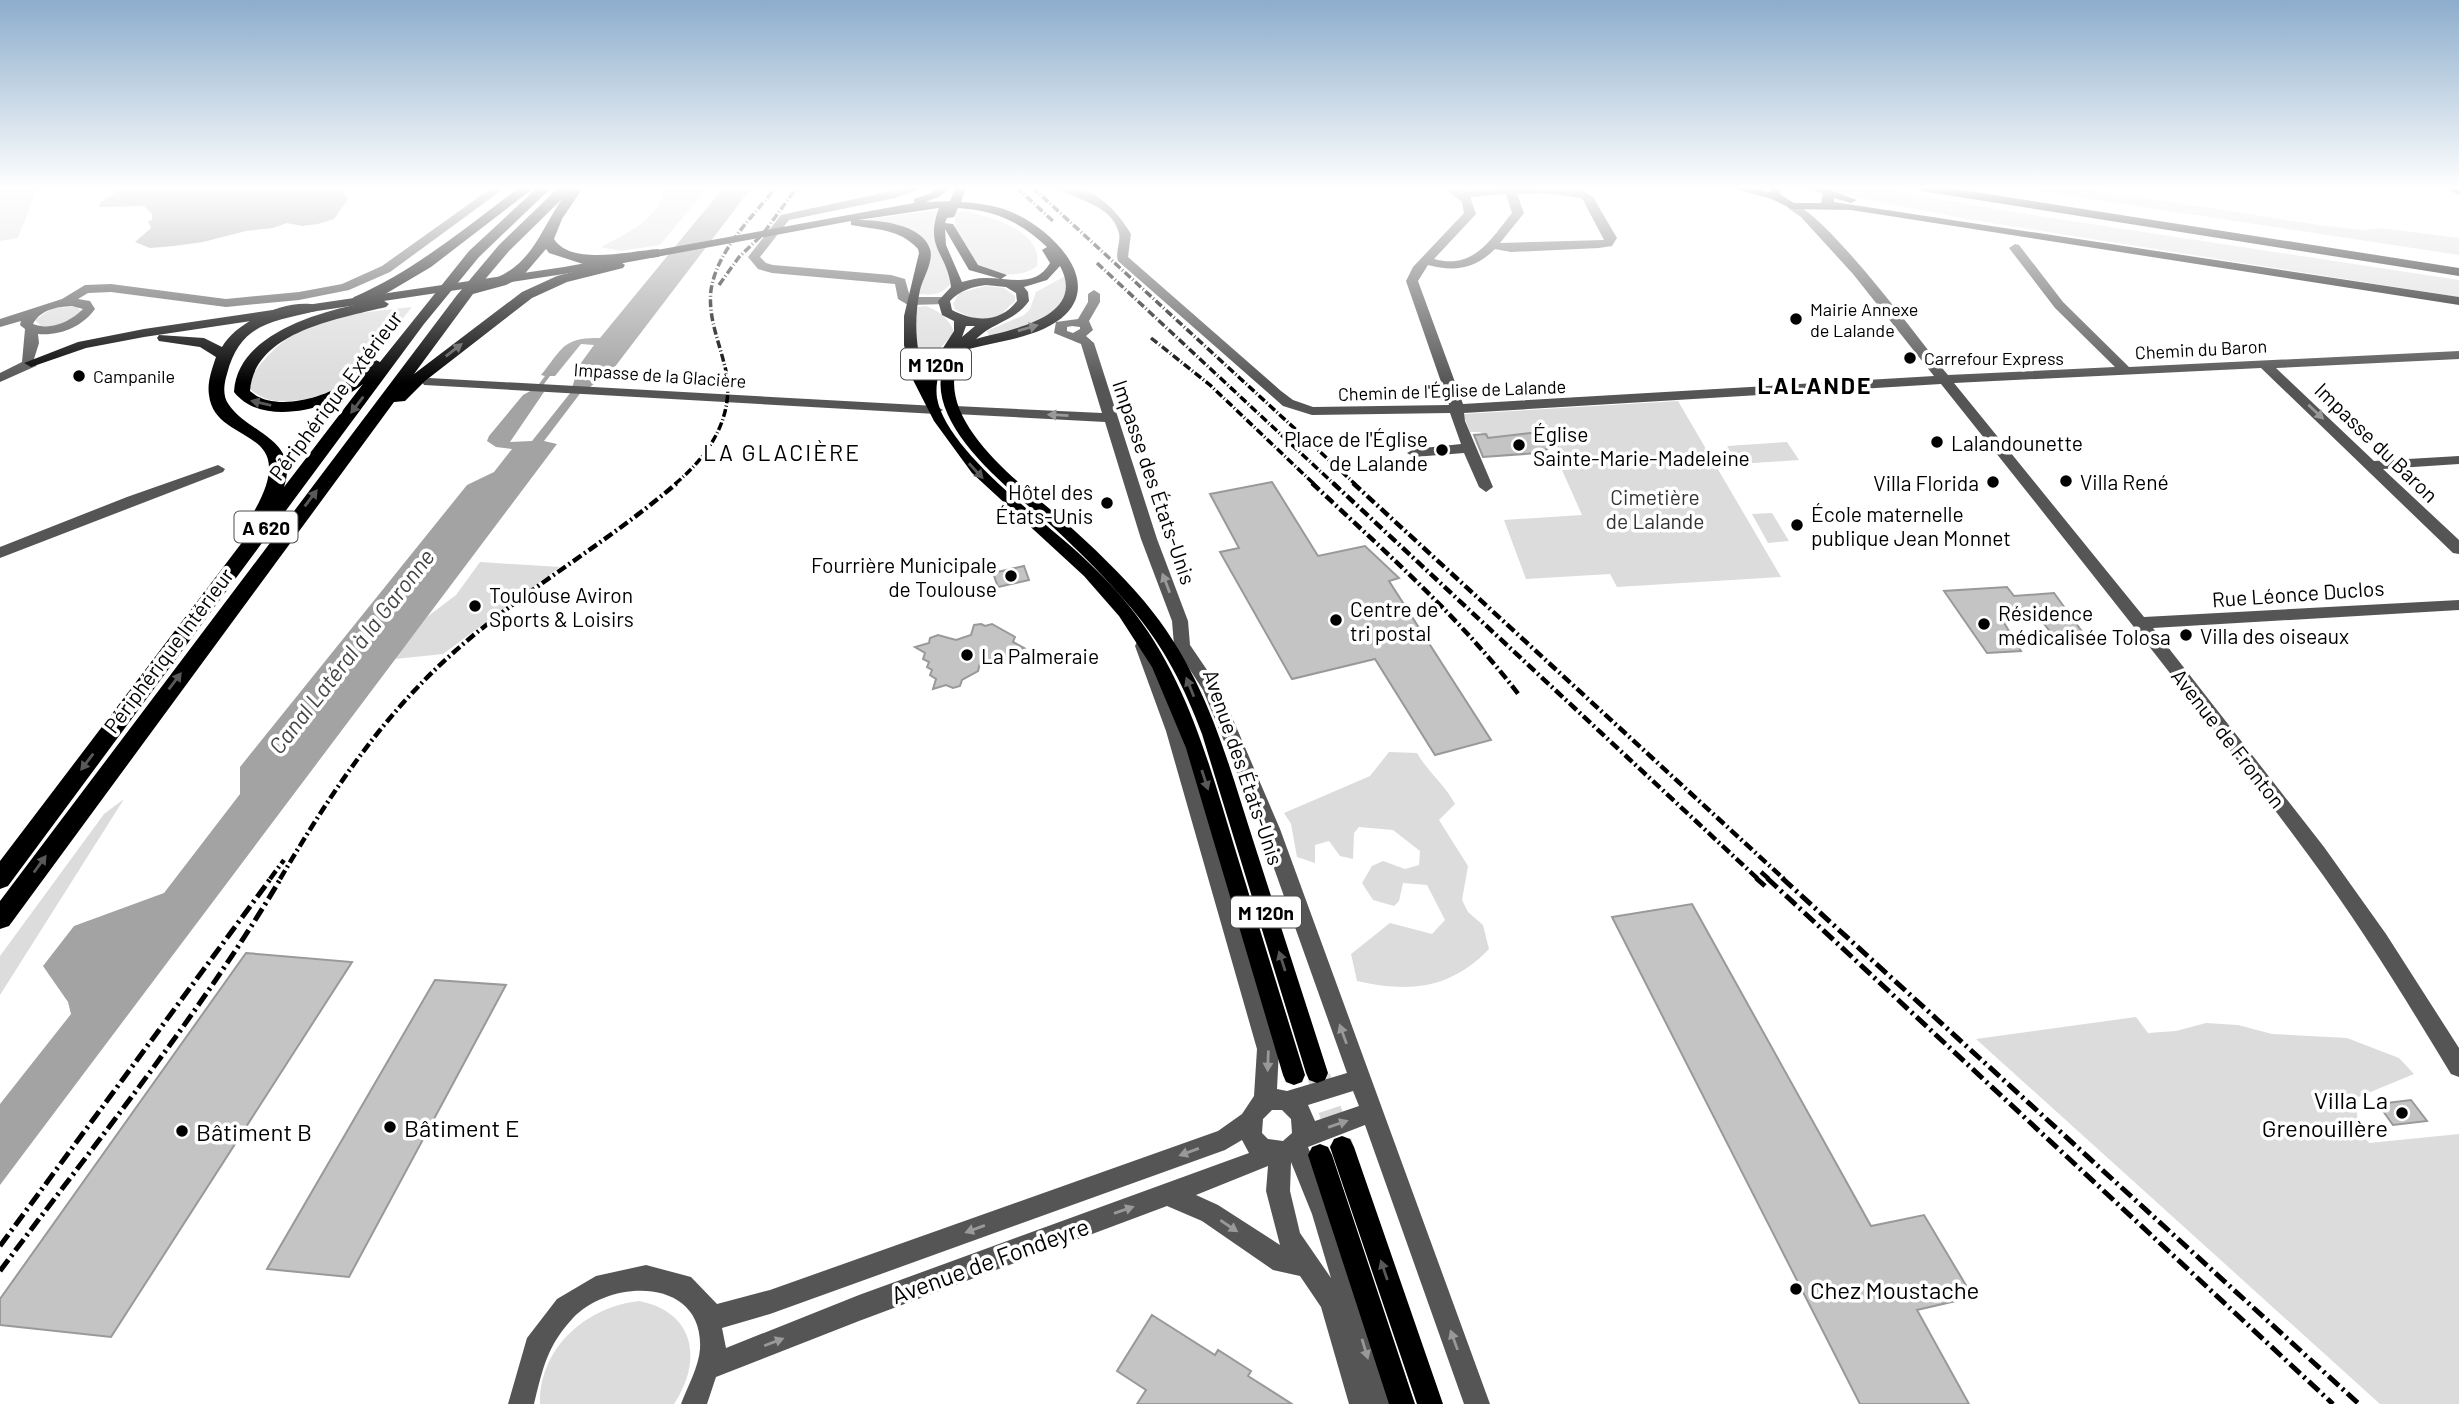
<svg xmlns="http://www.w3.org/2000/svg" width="2459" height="1404" viewBox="0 0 2459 1404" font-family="Barlow,sans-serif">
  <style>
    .green { fill: #dcdcdc }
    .water { fill: #a3a3a3; fill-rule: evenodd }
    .building { fill: #c4c4c4; stroke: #999; stroke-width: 2 }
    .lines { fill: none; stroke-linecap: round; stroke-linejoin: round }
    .major-tunnel { stroke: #d9d9d9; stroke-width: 23; stroke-dasharray: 23 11; stroke-linecap: butt }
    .minor { fill: #555; fill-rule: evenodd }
    .major { fill: #000; fill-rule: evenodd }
    .highway { fill: #000; fill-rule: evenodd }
    .rail-far2 { stroke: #000; stroke-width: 3.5; stroke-dasharray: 8 2.5 1 2.5; stroke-linecap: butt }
    .rail-far1 { stroke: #000; stroke-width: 4.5; stroke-dasharray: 10 3.5 2 3.5; stroke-linecap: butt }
    .rail { stroke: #000; stroke-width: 5; stroke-dasharray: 14 4.5 2.5 4.5; stroke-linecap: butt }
    .oneway { fill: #595959 }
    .oneway2 { fill: #999 }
    .poi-dot { fill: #000; stroke: #fff; stroke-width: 2.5 }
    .labels { text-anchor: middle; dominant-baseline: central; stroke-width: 7; stroke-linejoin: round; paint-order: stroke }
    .far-poi-label { font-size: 18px; fill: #000; stroke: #fff; text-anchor: start }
    .far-street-label { font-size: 18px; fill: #000; stroke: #fff }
    .shield { fill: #fff; stroke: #4c4c4c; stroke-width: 2 }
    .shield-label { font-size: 19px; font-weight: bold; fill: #000 }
    .street-label { font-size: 21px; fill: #000; stroke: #fff }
    .poi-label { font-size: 21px; fill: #000; stroke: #fff; text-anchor: start }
    .park-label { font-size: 21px; fill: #333; stroke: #fff }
    .far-district-label { font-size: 23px; font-weight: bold; letter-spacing: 2px; fill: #000; stroke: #fff }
    .neighbourhood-label { font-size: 23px; letter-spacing: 2px; fill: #000; stroke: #fff }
    .water-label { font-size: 23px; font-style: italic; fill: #444; stroke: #fff }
    .near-poi-label { font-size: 24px; fill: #000; stroke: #fff; text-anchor: start }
    .near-street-label { font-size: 24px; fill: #000; stroke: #fff }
  </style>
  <rect width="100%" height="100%" fill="#fff"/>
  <path class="green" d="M 0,187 L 38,187 L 18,238 L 0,241 Z
    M 664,187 L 708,187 L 660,245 L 620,251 L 601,247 C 627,233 661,219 664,187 Z
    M 1827,187 L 1883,187 L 1920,196 L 2045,217 L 2459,280 L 2459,297 L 1972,220 L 1864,199 Z
    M 2010,187 L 2074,187 L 2319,225 L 2361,230 L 2381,228 L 2459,238 L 2459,255 Z
    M 939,210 C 927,250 943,249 951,283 C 942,296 931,295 916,294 L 921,238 L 864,222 L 848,222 Z
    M 964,211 C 989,217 1043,229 1037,266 C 1020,279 996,275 978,266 L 955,228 L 955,212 Z
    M 1067,275 L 1069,280 L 1061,308 L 1028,326 L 989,336 L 987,331 L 1024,315 L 1030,309 L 1036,292 Z
    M 986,286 L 1004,288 L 1015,296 L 1015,302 C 1009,305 1007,310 1001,314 C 989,323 966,318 955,309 L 953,304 L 959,293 Z
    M 76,306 L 81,311 C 71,322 57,327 41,326 L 35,320 L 51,309 Z
    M 924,306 C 935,307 953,322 954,333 L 936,353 L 926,379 L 915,353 L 915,308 Z
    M 412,307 C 377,350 352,397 291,401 C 274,402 263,400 250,389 C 251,375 257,367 267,357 C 304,315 360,313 412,307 Z
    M 1678,401 L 1781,577 L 1617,587 L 1610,574 L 1526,579 L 1504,520 L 1582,515 L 1562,470 L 1569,470 L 1552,438 L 1541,436 L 1539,432 L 1488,438 L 1480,432 L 1470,432 L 1463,414 Z
    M 1787,442 L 1799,460 L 1738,464 L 1727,446 Z
    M 1772,513 L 1789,541 L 1768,543 L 1752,514 Z
    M 480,562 L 560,567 L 443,654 L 395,659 L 427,617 L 456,595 Z
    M 1389,752 L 1417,753 C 1428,772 1445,785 1455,804 L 1439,820 L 1468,866 L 1462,900 L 1468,912 L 1483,925 L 1489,949 C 1451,989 1409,993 1357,981 L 1351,954 L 1390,923 L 1432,934 L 1445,920 L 1427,885 L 1403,883 L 1399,901 L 1394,906 L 1373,900 L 1362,883 L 1372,866 L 1383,861 L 1405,869 L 1419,865 L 1420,851 L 1393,830 L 1359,827 L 1354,833 L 1353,859 L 1340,856 L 1329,841 L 1315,845 L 1315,863 L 1297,857 L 1291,824 L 1284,813 L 1370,776 Z
    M 124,799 L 0,995 L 0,956 L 104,814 Z
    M 2136,1017 L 2148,1033 L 2176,1031 L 2206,1023 L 2238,1025 L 2272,1034 L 2347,1038 L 2399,1058 L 2414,1074 L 2356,1098 L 2358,1127 L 2369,1143 L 2459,1134 L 2459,1404 L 2380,1404 L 1976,1039 Z
    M 639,1301 C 695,1312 703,1360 674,1404 L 540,1404 C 539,1348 586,1307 639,1301 Z"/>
  <path class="water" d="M 124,187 L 341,187 L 342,192 L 348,199 L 334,219 L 318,224 L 302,226 L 287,223 L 273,228 L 246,231 L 203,242 L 174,246 L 150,248 L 135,242 L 151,228 L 148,221 L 152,220 L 152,214 L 144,206 L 99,207 L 101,202 Z
    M 724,187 L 752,187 L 614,368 L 590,387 L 585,387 L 544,441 L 557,444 L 0,1185 L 0,1104 L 71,1014 L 68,1002 L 43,966 L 74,926 L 164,893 L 240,794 L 240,767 L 467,485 L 494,472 L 512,449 L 496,447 L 487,441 L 489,436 L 523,395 L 536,388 L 545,376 L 541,375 C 563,348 563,337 600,338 ZM 581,344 L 594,345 L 578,367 L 571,392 L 532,441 L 510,442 L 544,392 L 541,388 L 550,376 L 555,376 Z"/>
  <path class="building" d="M 1539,432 L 1542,437 L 1561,443 L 1538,453 L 1483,457 L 1474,435 L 1486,434 L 1488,438 Z
    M 1272,482 L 1318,556 L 1365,546 L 1399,578 L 1389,581 L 1491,740 L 1435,755 L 1375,659 L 1292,679 L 1220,552 L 1239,548 L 1210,494 Z
    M 1024,566 L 1029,580 L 998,587 L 993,573 Z
    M 2007,587 L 2014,596 L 2054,593 L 2086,637 L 2056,639 L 2037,615 L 2000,616 L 2021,651 L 1987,653 L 1944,591 Z
    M 981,624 L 985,626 L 992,624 L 1015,637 L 1013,642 L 1024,648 L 1010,652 L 1009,657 L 993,666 L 981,659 L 978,671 L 962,680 L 960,686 L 953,688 L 946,685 L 933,689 L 936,679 L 930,675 L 932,670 L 927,667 L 929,662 L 923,659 L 925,653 L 915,647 L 929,643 L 930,638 L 938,635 L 956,640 L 971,635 L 974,625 Z
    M 1692,904 L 1871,1226 L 1924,1215 L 1973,1297 L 1917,1310 L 1969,1404 L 1860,1404 L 1612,917 Z
    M 246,953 L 352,962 L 111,1337 L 0,1325 L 0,1299 Z
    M 435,980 L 506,985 L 349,1277 L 267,1269 Z
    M 2411,1100 L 2427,1121 L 2393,1125 L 2378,1104 Z
    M 1152,1315 L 1215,1355 L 1218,1350 L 1251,1371 L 1248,1376 L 1292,1404 L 1137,1404 L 1146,1390 L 1117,1371 Z"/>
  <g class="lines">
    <path class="major-tunnel" d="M 1319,1077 L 1342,1147"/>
    <path class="minor" d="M 493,187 L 506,187 L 390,272 L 349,290 L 299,300 L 226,307 L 111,292 L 88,293 L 78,299 L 90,301 L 95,309 C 82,327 60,336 38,334 L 39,343 L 34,359 L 38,363 L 36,366 L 0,382 L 0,373 L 22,362 L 25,329 L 20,325 L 21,321 L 0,327 L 0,319 L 62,299 L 85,285 L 111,284 L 226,299 L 299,292 L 342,284 L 382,266 ZM 72,306 L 83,309 C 70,322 50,331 33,324 C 41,309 57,307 72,306 Z
      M 910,187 L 926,187 L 895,198 L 789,220 L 760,257 L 766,263 L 773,265 L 891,275 L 905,279 L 910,297 L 944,297 L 948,298 L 948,304 L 908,305 L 898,299 L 895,284 L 772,273 L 758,269 L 748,257 L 781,215 Z
      M 1057,187 C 1092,185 1114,206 1131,234 L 1128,257 L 1281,391 L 1293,400 L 1313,407 L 1449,405 L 1406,281 L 1413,267 L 1464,213 L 1462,202 L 1443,187 L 1456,187 L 1464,191 L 1510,187 L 1581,190 L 1593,197 L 1617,238 L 1612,246 L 1599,248 L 1511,252 L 1495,249 C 1475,269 1455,272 1428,265 L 1418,281 L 1463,404 L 1934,376 L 1853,274 L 1801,217 L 1788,208 L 1788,204 L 1792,203 C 1827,214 1920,341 1948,375 L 2115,367 L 2055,308 L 2009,248 L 2015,244 L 2019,245 L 2063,302 L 2129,367 L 2459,351 L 2459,359 L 2276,368 L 2374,461 L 2459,456 L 2459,464 L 2383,469 L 2459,540 L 2459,554 L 2453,553 L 2261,368 L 1954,383 L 2144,617 L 2459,600 L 2459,610 L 2153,628 L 2324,847 L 2386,934 L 2459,1048 L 2459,1077 L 2451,1074 C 2406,1000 2361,926 2309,856 C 2191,696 2065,540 1941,384 L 1464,413 L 1465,421 L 1493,487 L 1486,492 L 1479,487 L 1464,453 L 1414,457 L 1407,453 L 1414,449 L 1461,444 L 1450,413 L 1312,415 L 1283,406 L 1118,261 C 1115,252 1121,242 1119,233 C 1111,203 1077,202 1057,187 ZM 1545,193 L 1582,198 L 1604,240 L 1500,243 L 1524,213 L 1517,194 ZM 1506,194 L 1512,213 C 1490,240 1474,270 1434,259 L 1476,214 L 1470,197 Z
      M 1094,290 L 1100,294 L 1100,302 L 1089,321 L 1093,330 L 1086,336 L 1094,343 L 1157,539 L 1188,621 L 1190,645 L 1220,689 L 1280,829 L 1490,1404 L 1464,1404 L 1365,1125 L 1308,1147 L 1336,1214 L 1394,1404 L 1349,1404 L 1321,1307 L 1300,1276 L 1273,1270 L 1202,1221 L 1167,1206 L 859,1321 L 716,1377 L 707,1404 L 681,1404 C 687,1388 699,1366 700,1349 C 704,1277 611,1278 573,1318 C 547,1346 543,1368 534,1404 L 508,1404 L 527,1338 L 557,1299 L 596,1276 L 646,1265 L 691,1277 L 717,1304 L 770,1290 L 1218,1131 L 1242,1114 L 1254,1096 L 1257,1049 L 1166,731 L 1135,646 L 1137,642 L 1149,642 L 1151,646 L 1184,731 L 1279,1049 L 1277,1089 L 1287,1091 L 1347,1073 L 1260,829 L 1203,690 L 1174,645 L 1172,621 L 1141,539 L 1105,422 L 955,414 L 948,410 L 955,406 L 1102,413 L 1081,344 L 1054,333 L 1056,322 L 1078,319 L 1088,302 L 1088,294 ZM 1072,326 L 1080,327 L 1080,329 L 1073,333 L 1067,331 L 1067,327 ZM 1353,1091 L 1359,1106 L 1315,1121 L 1308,1105 ZM 1272,1110 L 1282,1110 L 1291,1119 L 1292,1133 L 1283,1141 L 1268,1139 L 1262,1133 L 1263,1119 ZM 1242,1140 L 1249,1153 L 859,1295 L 726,1348 L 722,1328 L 770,1314 L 1225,1150 ZM 1291,1162 L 1312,1214 L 1331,1278 L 1300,1233 L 1290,1191 ZM 1268,1166 L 1266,1191 L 1280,1245 L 1218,1205 L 1196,1195 Z
      M 429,378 L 936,406 L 943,410 L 936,414 L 424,385 L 422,382 Z
      M 218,465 L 225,469 L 223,472 L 0,558 L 0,547 L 127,497 Z"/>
    <path class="major" d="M 938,187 L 950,187 L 939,197 L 925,202 L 950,201 L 956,187 L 966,187 L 961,202 C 980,203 1001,206 1018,215 C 1051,231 1101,278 1066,314 C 1042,338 996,341 965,350 C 920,414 1026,487 1065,522 C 1093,547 1120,573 1144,601 C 1205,674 1225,753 1253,840 C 1278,918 1303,995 1328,1073 L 1325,1080 L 1317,1083 L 1309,1080 L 1306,1073 L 1202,734 C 1185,688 1164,647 1132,609 C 1108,580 1081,553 1054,528 C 1015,493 914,420 947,358 C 939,370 935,383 937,398 C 946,449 1036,515 1074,549 C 1094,567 1113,586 1129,606 C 1187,677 1210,767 1236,852 C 1259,927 1282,1001 1305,1075 L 1302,1082 L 1294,1085 L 1286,1082 L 1283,1075 L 1186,748 L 1152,667 L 1119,616 L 1084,576 L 972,473 L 934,421 L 910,374 L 904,345 L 904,316 L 919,253 L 918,249 C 899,228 876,230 851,225 L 851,221 L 564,274 L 144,337 L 86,348 L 31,367 L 24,363 L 78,342 L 144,329 L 564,267 L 914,203 L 914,199 L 931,193 ZM 939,208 C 924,249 947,252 951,287 L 938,301 L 942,315 L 954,321 L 954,331 L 925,376 C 915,349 914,318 920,290 C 923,278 934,261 930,249 C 922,224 879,220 858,220 ZM 958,208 C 994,210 1021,222 1047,247 L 1042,250 L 1050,263 C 1035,289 1008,277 984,278 C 977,278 970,280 962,282 L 946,245 L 945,229 L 969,270 L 1001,279 L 1007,275 L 978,265 L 953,224 L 945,223 L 947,218 L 954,217 ZM 1060,266 C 1088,318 1009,330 976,339 C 993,322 1015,321 1029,301 L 1028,292 L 1024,287 L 1047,280 ZM 986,285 L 1006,287 L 1016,293 L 1017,301 C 1000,323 975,322 952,310 L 950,301 C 960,290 972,287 986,285 ZM 966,326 L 975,326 L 962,337 Z
      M 1728,187 L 1747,187 L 1769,192 L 1772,187 L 1784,187 L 1780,192 L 1781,195 L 1794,203 L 1821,203 L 1823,194 L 1812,189 L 1822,187 L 1857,200 L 1851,203 L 1834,198 L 1834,202 L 2459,297 L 2459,305 L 1851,210 L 1792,209 L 1772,199 Z
      M 2443,187 L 2459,188 L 2459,195 Z
      M 1342,1136 L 1350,1139 L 1354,1147 L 1443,1404 L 1417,1404 L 1330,1147 L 1334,1139 Z
      M 1320,1144 L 1328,1147 L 1332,1155 L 1415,1404 L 1389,1404 L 1308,1155 L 1312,1147 Z"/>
    <path class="highway" d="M 520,187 L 535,187 L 431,267 L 387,293 L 365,303 L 381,299 L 389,304 L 386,307 C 342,318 254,331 250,391 C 273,412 322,399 345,383 C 353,377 361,363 370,360 C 374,358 376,360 380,362 L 469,251 L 538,187 L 552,187 L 479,257 L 424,324 L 8,886 L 0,889 L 0,861 L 259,520 L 252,515 C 306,423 215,448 209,395 C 207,382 212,369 216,357 L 200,347 L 159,341 L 157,338 L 159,335 L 204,338 L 222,347 C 236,321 288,298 316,305 L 319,308 L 316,311 C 272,322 240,323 227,374 C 224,383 222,396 229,405 C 249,434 300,439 284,487 L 363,384 C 333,409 262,428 234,392 C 237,336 313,314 358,304 L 351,300 L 354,297 C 416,270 466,227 520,187 Z
      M 559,187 L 580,187 L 582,189 L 562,219 L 554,239 C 571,266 630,251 658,249 L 665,253 L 658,257 L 619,261 L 625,265 L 623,268 L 567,282 L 532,298 L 425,381 L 405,401 L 394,402 L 9,926 L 0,929 L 0,901 L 457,295 L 499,245 ZM 562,199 C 537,236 531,269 482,283 L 509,251 ZM 546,249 L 549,253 L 583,264 L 615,261 L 557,276 L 522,292 L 414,374 L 473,294 L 506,285 L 522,277 Z
      M 1914,187 L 1943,187 L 2459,268 L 2459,276 L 1921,191 Z"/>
    <path class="rail-far2" d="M 1016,187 L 1054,222
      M 1032,187 L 1355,484
      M 1097,263 L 1334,484
      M 719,285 L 739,257 L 763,234 L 797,187
      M 1151,338 L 1210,385 L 1314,484
      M 675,484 C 711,454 738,412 724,363 C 718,339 708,316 711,290 C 717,250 752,218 776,187"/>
    <path class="rail-far1" d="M 1312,483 C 1384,551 1459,616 1519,695
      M 1333,483 L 1758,879
      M 1353,483 L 1784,879
      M 1761,872 L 1769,879
      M 270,879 L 284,860
      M 280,879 C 329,796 380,718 453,653 C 523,590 606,544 677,483"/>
    <path class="rail" d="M 1756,878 L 1765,886
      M 1767,878 L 2333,1404
      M 1782,878 L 2359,1404
      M 0,1246 L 271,878
      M 0,1271 C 96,1142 199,1016 281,878"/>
  </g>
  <defs><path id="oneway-solid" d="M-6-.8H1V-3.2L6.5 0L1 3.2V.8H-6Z" transform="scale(1.75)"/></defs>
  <g class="oneway">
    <use href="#oneway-solid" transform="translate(1028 328) rotate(-16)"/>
    <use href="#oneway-solid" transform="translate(454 350) rotate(-38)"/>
    <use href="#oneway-solid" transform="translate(261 403) rotate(-167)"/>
    <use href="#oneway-solid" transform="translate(357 405) rotate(127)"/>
    <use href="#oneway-solid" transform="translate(976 471) rotate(47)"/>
    <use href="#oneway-solid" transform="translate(311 498) rotate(-53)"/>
    <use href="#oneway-solid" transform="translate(175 681) rotate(-53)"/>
    <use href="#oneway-solid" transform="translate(1190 687) rotate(-112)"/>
    <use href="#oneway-solid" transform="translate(87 762) rotate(127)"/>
    <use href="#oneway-solid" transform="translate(1205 780) rotate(72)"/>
    <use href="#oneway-solid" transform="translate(40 864) rotate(-54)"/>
    <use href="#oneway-solid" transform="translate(1282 961) rotate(-108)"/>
    <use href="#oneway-solid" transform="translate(1384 1270) rotate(-109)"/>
  </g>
  <g class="oneway2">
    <use href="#oneway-solid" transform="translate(2316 412) rotate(43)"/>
    <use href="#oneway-solid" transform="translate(1058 415) rotate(-177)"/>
    <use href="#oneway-solid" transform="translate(1166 583) rotate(-111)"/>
    <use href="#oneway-solid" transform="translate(1343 1034) rotate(-110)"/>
    <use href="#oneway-solid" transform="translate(1268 1061) rotate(92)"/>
    <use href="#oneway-solid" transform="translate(1338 1124) rotate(-19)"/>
    <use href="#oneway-solid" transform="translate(1189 1152) rotate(160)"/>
    <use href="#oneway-solid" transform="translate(1124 1210) rotate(-19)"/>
    <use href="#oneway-solid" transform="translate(1229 1226) rotate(34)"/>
    <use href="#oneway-solid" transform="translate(975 1229) rotate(160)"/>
    <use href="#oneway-solid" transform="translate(1454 1340) rotate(-110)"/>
    <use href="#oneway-solid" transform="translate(774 1342) rotate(-21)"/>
    <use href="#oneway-solid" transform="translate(1365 1349) rotate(73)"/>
  </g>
  <linearGradient id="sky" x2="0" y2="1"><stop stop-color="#8cadcc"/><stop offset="0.49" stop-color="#fff"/><stop offset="1" stop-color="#fff" stop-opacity="0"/></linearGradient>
  <rect width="2459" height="383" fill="url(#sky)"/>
  <g class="poi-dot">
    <circle cx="1796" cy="319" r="7"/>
    <circle cx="1910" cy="358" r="7"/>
    <circle cx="79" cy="376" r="7"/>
    <circle cx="1937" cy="442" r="7"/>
    <circle cx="1519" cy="445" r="7"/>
    <circle cx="1442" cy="450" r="7"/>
    <circle cx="2066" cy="481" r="7"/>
    <circle cx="1993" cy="482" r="7"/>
    <circle cx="1107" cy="503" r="7"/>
    <circle cx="1797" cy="525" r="7"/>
    <circle cx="1011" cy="576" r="7"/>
    <circle cx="475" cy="606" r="7"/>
    <circle cx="1336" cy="620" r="7"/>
    <circle cx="1984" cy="624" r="7"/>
    <circle cx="2186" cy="635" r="7"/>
    <circle cx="967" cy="655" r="7"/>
    <circle cx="2402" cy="1113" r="7"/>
    <circle cx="390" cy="1127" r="7"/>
    <circle cx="182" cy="1131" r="7"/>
    <circle cx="1796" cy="1289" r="7"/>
  </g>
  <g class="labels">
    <g class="far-poi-label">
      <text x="1810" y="309">Mairie Annexe<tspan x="1810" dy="21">de Lalande</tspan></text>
      <text x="1924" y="358">Carrefour Express</text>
      <text x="93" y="376">Campanile</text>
    </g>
    <g class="far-street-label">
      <text transform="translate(2201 349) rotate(-3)">Chemin du Baron</text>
      <text transform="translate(660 375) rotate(4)">Impasse de la Glacière</text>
      <text transform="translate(1452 390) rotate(-2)">Chemin de l'Église de Lalande</text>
    </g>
    <g class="shield">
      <rect x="901" y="348.5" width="70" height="31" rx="5"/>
      <rect x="234.5" y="511.5" width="63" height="31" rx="5"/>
      <rect x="1231" y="896.5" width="70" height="31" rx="5"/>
    </g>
    <g class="shield-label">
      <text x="936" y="364">M 120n</text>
      <text x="266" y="527">A 620</text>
      <text x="1266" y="912">M 120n</text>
    </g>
    <g class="street-label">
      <text transform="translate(335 395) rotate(-53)">Périphérique Extérieur</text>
      <text transform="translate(2377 442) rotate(44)">Impasse du Baron</text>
      <text transform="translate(1155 482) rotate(71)">Impasse des États-Unis</text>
      <text transform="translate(2298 593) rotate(-4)">Rue Léonce Duclos</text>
      <text transform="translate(168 650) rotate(-53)">Périphérique Intérieur</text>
      <text transform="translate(2229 738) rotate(52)">Avenue de Fronton</text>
      <text transform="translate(1244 767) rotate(71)">Avenue des États-Unis</text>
    </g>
    <g class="poi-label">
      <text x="1533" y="433">Église<tspan x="1533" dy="24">Sainte-Marie-Madeleine</tspan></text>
      <text x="1428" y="438" text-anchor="end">Place de l'Église<tspan x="1428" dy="24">de Lalande</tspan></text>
      <text x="1951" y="442">Lalandounette</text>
      <text x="2080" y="481">Villa René</text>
      <text x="1979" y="482" text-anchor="end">Villa Florida</text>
      <text x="1093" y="491" text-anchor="end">Hôtel des<tspan x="1093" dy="24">États-Unis</tspan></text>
      <text x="1811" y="513">École maternelle<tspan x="1811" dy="24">publique Jean Monnet</tspan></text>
      <text x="997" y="564" text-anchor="end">Fourrière Municipale<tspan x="997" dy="24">de Toulouse</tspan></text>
      <text x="489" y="594">Toulouse Aviron<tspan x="489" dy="24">Sports &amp; Loisirs</tspan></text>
      <text x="1350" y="608">Centre de<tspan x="1350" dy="24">tri postal</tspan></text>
      <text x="1998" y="612">Résidence<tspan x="1998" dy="24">médicalisée Tolosa</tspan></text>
      <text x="2200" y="635">Villa des oiseaux</text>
      <text x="981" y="655">La Palmeraie</text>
    </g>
    <g class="park-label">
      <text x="1655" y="496">Cimetière<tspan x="1655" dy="24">de Lalande</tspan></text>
    </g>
    <g class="far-district-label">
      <text x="1815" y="385">LALANDE</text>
    </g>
    <g class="neighbourhood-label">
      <text x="782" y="452">LA GLACIÈRE</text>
    </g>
    <g class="water-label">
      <text transform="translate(351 651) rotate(-52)">Canal Latéral à la Garonne</text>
    </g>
    <g class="near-poi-label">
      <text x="2388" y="1099" text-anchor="end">Villa La<tspan x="2388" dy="28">Grenouillère</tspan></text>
      <text x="404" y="1127">Bâtiment E</text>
      <text x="196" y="1131">Bâtiment B</text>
      <text x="1810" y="1289">Chez Moustache</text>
    </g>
    <g class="near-street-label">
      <text transform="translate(990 1260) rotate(-20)">Avenue de Fondeyre</text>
    </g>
  </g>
</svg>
